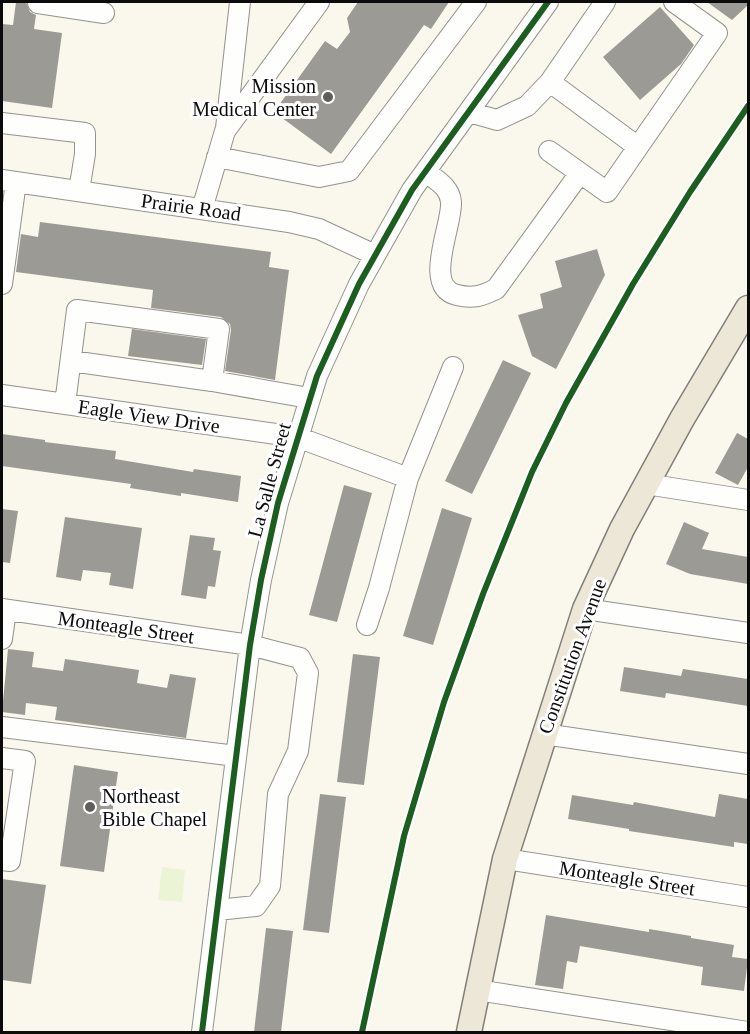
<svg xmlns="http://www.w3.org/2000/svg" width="750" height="1034" viewBox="0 0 750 1034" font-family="Georgia,serif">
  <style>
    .pitch { fill: #ecf4d6 }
    .building { fill: #9c9a94 }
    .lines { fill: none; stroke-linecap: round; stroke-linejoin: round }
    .minor-casing { stroke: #93928d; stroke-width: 22 }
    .major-casing { stroke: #807f7a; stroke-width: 27 }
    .minor { stroke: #fefefc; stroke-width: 20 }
    .major { stroke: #ece7d6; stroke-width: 24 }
    .cycleway-casing { stroke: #fff; stroke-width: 10 }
    .cycleway { stroke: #1b5e20; stroke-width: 6 }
    .poi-dot { fill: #5f5e5a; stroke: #fff; stroke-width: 2 }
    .labels { text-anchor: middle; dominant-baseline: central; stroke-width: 6; stroke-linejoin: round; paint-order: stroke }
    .poi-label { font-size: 20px; fill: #0b0b0b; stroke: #fff; text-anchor: end }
    .street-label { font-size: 20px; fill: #0b0b0b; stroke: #fff }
  </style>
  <rect width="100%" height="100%" fill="#faf8ed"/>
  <path class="pitch" d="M 162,867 L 185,870 L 182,902 L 158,900 Z"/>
  <path class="building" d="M 16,2 L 26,2 L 30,12 L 36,15 L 34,29 L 62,33 L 52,108 L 2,101 L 2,24 L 13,25 Z
    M 358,2 L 449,2 L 431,29 L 424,25 L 331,154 L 274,112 L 325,41 L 337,49 L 350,32 L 347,18 Z
    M 707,2 L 748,2 L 748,5 L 732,20 Z
    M 660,7 L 694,45 L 681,64 L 640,100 L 603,57 Z
    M 40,222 L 271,252 L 269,267 L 289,270 L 275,380 L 225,371 L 231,330 L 230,324 L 221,317 L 151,308 L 153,290 L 16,272 L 21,234 L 38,237 Z
    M 597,249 L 605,275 L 556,369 L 532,356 L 518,315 L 543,308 L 540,294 L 562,287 L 555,261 Z
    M 132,329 L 206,339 L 202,365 L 128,356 Z
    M 503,360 L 531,373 L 472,494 L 445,481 Z
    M 737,433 L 748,439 L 748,467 L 738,485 L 715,473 Z
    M 2,434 L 45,440 L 45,442 L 116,451 L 115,459 L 193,472 L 194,469 L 241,476 L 238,502 L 181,493 L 181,496 L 130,488 L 131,484 L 2,466 Z
    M 344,485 L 372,493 L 337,622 L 309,615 Z
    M 442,508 L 472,518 L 433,645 L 403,636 Z
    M 2,509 L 18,511 L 10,563 L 2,562 Z
    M 65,517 L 142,528 L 133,589 L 109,585 L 111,573 L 83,570 L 81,581 L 56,577 Z
    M 684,522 L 709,533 L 702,549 L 748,557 L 748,584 L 690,574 L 666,564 Z
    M 190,535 L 215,538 L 213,550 L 221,551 L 215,587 L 208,586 L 206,599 L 181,595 Z
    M 8,649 L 34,652 L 32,667 L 63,671 L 65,659 L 139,670 L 137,683 L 167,688 L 170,674 L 196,678 L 186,738 L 55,720 L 57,707 L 26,703 L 25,715 L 2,712 Z
    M 353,654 L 380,657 L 364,785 L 337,782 Z
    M 624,667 L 681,676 L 683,669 L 748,679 L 748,706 L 666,693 L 665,698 L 620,691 Z
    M 74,765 L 118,772 L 104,872 L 60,866 Z
    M 320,794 L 346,797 L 329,933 L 303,930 Z
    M 719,794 L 748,799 L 748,844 L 734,842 L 734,847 L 629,831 L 629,829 L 568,819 L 572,795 L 633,805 L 634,802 L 715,817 Z
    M 2,879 L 46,885 L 31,984 L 2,980 Z
    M 546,915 L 649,932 L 649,929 L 691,936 L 691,938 L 734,945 L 732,957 L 748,959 L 744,991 L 701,985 L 703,967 L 580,946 L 577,963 L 567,961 L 563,989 L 535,985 Z
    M 266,928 L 293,931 L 281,1032 L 254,1032 Z"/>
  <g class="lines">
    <g class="minor-casing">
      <path id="minor" d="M 38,3 L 104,13
        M 550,82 L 638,147 L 717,33 L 674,2
        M 469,112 L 497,120 L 527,106 L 550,82 L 605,2
        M 2,123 L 85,133 L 85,154 L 79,191
        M 226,128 L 240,2
        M 549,151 L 607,192 L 638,147
        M 217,157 L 319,177 L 349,171 L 476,2
        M 426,172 C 436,180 450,187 451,202 C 453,224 422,287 457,295 C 473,299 482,296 496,289 L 580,173
        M 2,180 L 289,222 L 319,229 L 375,255
        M 202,209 L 225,131 L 319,2
        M 2,284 L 16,182
        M 71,361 L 212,381 L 309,398
        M 2,395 L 297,437 L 408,478 L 453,367
        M 65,404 L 77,310 L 219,329 L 212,381
        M 646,484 L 748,500
        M 2,609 L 250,645 L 300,658 L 308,673 L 298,751 L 278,794 L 270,886 L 256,906 L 217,910
        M 585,609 L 748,633
        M 367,625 L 379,588 L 408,478
        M 2,639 L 6,610
        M 2,727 L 236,756
        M 544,734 L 748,764
        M 2,758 L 25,761 L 10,861 L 2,860
        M 505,859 L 748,897
        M 477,990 L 748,1032
        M 202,1032 L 250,645 L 261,580 L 278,503 L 317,376 L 359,284 L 412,190 L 548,2"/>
    </g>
    <g class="major-casing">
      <path id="major" d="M 469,1032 L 505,859 L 585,609 L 622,529 L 682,419 L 748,308"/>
    </g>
    <use href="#minor" class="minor"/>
    <use href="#major" class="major"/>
    <g class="cycleway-casing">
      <path id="cycleway" d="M 202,1032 L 250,645 L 261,580 L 278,503 L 317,376 L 359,284 L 412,190 L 548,2
        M 362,1032 L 404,836 L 444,702 L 483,594 L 532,472 L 566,403 L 633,284 L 690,192 L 748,106"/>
    </g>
    <use href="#cycleway" class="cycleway"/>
  </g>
  <g class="poi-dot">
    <circle cx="328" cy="97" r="6"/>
    <circle cx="90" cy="807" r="6"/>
  </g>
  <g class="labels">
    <g class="poi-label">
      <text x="316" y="86">Mission<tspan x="316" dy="23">Medical Center</tspan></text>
      <text x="102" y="796" text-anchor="start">Northeast<tspan x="102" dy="23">Bible Chapel</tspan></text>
    </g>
    <g class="street-label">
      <text transform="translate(191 207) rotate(8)">Prairie Road</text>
      <text transform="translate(149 416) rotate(8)">Eagle View Drive</text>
      <text transform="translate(269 480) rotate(-75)">La Salle Street</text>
      <text transform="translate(126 627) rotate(8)">Monteagle Street</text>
      <text transform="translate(572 656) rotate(-70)">Constitution Avenue</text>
      <text transform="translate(627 878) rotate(9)">Monteagle Street</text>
    </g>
  </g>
  <rect width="750" height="1034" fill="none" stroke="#0b0b0b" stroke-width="6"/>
</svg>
